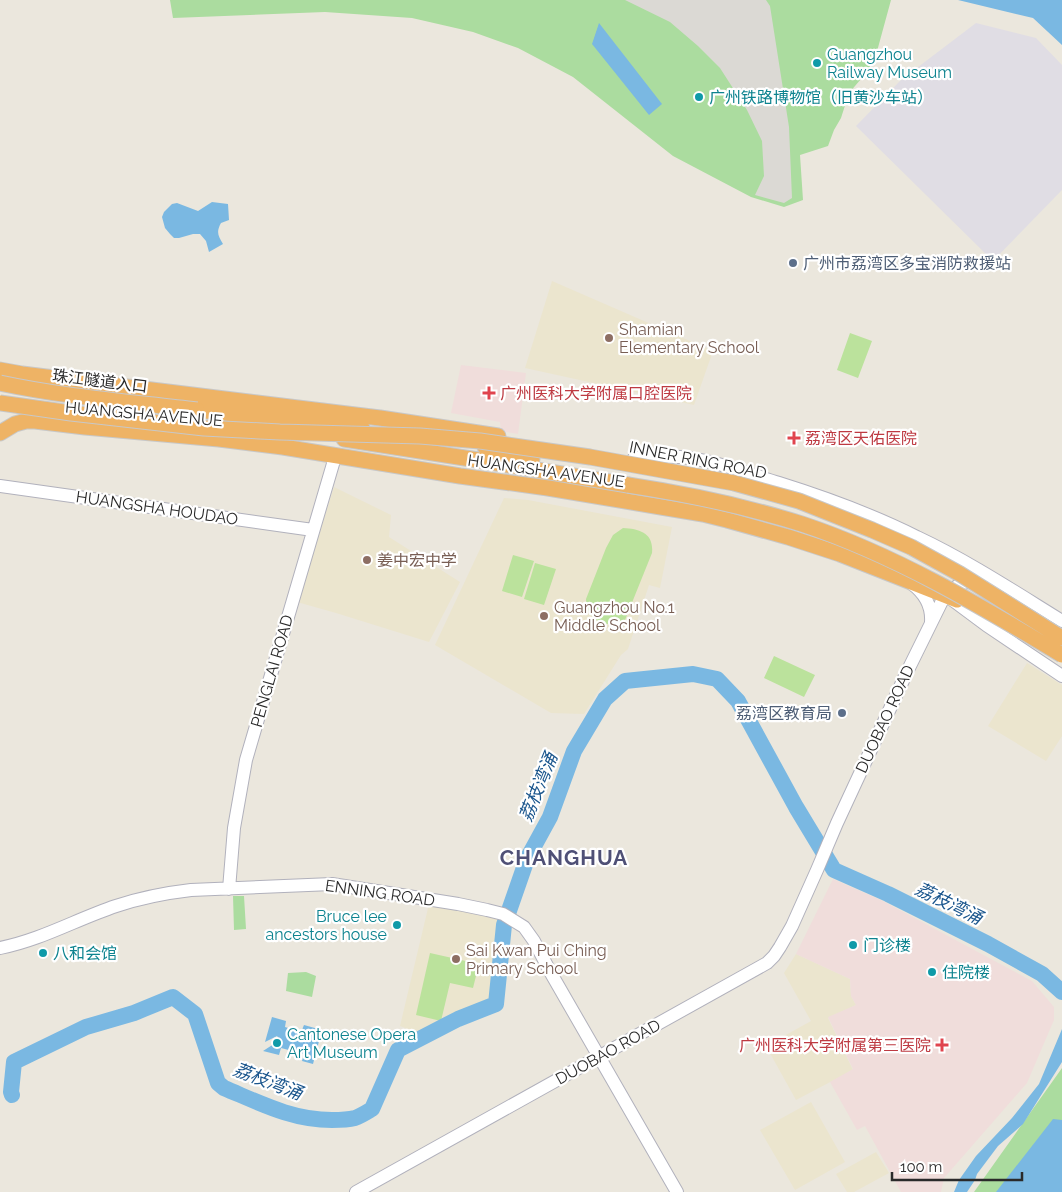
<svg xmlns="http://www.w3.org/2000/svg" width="1062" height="1192" viewBox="0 0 1062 1192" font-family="Raleway,'Noto Sans SC',sans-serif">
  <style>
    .industrial { fill: #e0dde4 }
    .education { fill: #ebe5ce }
    .medical { fill: #f0dddb }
    .green { fill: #abdc9f }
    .pitch { fill: #bbe29c }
    .plaza { fill: #dbd9d4 }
    .water { fill: #7ab8e2 }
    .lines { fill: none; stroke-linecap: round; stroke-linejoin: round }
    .river { stroke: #7ab8e2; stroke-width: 16 }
    .secondary-casing { stroke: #b1b1bc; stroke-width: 14 }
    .highway-casing { stroke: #c8c8c8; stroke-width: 17 }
    .secondary { stroke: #fff; stroke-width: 12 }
    .highway { stroke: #eeb365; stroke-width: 15 }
    .highway-bridge-casing { stroke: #c8c8c8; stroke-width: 17; stroke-linecap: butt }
    .highway-bridge { stroke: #eeb365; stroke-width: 15 }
    .culture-dot { fill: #0f9aa8; stroke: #fff; stroke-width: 2 }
    .service-dot { fill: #5c6f8a; stroke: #fff; stroke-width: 2 }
    .education-dot { fill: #8d6e63; stroke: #fff; stroke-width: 2 }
    .health-dot { fill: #e0444e; stroke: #fff; stroke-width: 2 }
    .labels { text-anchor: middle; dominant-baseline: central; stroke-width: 4.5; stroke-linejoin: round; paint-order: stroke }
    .culture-label { font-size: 16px; fill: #0d838f; stroke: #fff; text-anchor: start }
    .service-label { font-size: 16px; fill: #4e5e75; stroke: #fff; text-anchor: start }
    .education-label { font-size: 16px; fill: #785e54; stroke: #fff; text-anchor: start }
    .street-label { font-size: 16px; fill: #2a2a2a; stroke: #fff }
    .health-label { font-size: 16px; fill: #be3a42; stroke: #fff; text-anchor: start }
    .water-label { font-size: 18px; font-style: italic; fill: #1b568d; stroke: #fff }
    .district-label { font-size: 21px; font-weight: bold; letter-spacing: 1px; fill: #4f5076; stroke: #fff }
  </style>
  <rect width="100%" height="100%" fill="#ebe7dd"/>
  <path class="industrial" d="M 976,23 L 1036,38 L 1062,65 L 1062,190 L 993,261 L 856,126 L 901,80 Z"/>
  <path class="education" d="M 552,281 L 713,351 L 694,405 L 525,368 Z
    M 334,487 L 391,515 L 389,537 L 460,582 L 429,642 L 336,613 L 297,602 Z
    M 504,498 L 528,500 L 672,527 L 660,588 L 649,585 L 628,649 L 621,655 L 584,714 L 551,713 L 435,645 Z
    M 1027,663 L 1062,685 L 1062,736 L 1046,761 L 988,726 Z
    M 429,904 L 500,917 L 492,1001 L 422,1035 L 400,1026 Z
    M 796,954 L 850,979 L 851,996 L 856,1005 L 828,1018 L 853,1070 L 796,1100 L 766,1046 L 811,1021 L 784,973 Z
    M 811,1102 L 845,1162 L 795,1190 L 760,1130 Z
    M 876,1152 L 889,1173 L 854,1192 L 847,1192 L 836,1174 Z"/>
  <path class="medical" d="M 461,365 L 526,373 L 518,434 L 501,431 L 500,422 L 451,413 Z
    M 833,879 L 881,900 L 1032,981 L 1054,1007 L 1054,1020 L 1027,1083 L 944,1178 L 941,1192 L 901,1192 L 865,1126 L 857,1130 L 830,1082 L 853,1069 L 828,1017 L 856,1005 L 851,996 L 850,979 L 796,954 Z"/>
  <path class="green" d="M 170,0 L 891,0 L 876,55 L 867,72 L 849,93 L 841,118 L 834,130 L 828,146 L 800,155 L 803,200 L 784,207 L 751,197 L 673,156 L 573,77 L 518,48 L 473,32 L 412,18 L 325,12 L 173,18 Z
    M 233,896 L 244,896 L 246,929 L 234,930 Z
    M 306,972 L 316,976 L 312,997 L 286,991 L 288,973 Z
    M 1062,1068 L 1062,1192 L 974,1192 Z"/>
  <path class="pitch" d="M 850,333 L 872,341 L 858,378 L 837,370 Z
    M 623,528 C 640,529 654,533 652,553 L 625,620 C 621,622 617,624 613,624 C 597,626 586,613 586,599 L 606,548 L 613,535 Z
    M 513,555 L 534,561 L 522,597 L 502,591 Z
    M 535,563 L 556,569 L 544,605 L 524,599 Z
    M 774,656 L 815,675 L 804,697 L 764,678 Z
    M 430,953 L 479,964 L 473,988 L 450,983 L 441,1021 L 416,1015 Z"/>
  <path class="plaza" d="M 625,0 L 766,0 L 770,6 L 789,127 L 792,198 L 784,203 L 755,195 L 764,176 L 762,141 L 747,110 L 720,68 L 698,46 L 670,22 Z"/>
  <path class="water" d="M 958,0 L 1062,0 L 1062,45 L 1033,18 Z
    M 599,23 L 662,104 L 649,115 L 592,44 Z
    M 212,202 L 228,204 L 229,220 L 221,223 C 216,232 218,236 223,244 L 209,252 L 206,241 L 200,234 L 193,234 L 179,238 L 174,238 L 170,234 L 165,228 L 162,217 L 164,212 L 172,204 L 177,203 L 198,211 Z
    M 272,1017 L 286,1021 L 285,1027 L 301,1032 L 304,1025 L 322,1030 L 313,1064 L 302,1061 L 304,1054 L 281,1048 L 279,1055 L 263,1051 L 280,1040 L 277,1036 L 265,1042 Z
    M 1062,1029 L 1062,1062 L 1023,1124 L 998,1146 L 977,1174 L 975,1180 L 967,1192 L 954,1192 L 959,1180 L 976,1156 L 1012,1118 L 1039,1084 Z
    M 1053,1119 L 1062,1120 L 1062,1192 L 996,1192 Z"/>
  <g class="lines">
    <path class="river" d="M 12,1095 L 11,1092 L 14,1062 L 86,1027 L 134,1013 L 173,997 L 195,1014 L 218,1083 L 224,1088 C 260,1103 292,1120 332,1120 C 339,1120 347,1120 355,1118 C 361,1116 367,1112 372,1109 L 398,1050 L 458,1019 L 496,1004 L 504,925 L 527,859 L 550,817 L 574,751 L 605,699 L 625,681 L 693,674 L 717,679 L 738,701 L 796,807 L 834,870 L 888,894 L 988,944 L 1042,974 L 1062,992"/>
    <g class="secondary-casing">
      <path id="secondary" d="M 634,458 C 650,457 665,456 680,457 C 714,460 747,473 779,483 C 827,498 873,515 917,537 C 968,561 1015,592 1062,621
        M 0,486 L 313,530
        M 912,584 C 924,593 932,606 931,622
        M 947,596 L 986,625 L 1062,676
        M 229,889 L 234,828 L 246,760 L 335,457
        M 0,948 C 41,940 77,919 116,906 C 140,898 165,893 191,890 L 332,884 L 458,904 L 487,910 L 503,914 L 524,927 L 534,941 L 552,975 L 677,1192
        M 356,1192 L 767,963 L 774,956 L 780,947 L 792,926 L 817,870 L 837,823 L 907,672 L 945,595 L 960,584 L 971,581 L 975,582"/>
    </g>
    <g class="highway-casing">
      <path id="highway" d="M 0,370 L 22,374 L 380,418 L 498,436
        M 197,410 L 362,428
        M 0,433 L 15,424 L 26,421 L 35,421 L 85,427 L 219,439 L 283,447 L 460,476 L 548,488 L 661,507 L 703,514 L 727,520 L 788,537 L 840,554 L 957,600
        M 344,439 L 484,461 L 628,485
        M 485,447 L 511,455 L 532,459"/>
    </g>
    <use href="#secondary" class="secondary"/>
    <use href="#highway" class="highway"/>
    <g class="highway-bridge-casing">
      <path id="highway-bridge" d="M 0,383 C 65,397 131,402 197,410
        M 0,403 L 71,413 L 204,428 L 280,432 L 420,436 L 480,441 L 590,457 L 734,483 L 799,501 L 872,530 L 911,547 L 960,574 L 1062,638
        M 628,485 C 687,494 745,506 802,524 C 895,555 979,605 1062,655"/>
    </g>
    <use href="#highway-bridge" class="highway-bridge"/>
  </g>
  <g class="culture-dot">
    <circle cx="817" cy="63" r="5"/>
    <circle cx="699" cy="97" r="5"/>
    <circle cx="397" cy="925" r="5"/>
    <circle cx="853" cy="945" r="5"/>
    <circle cx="43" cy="953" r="5"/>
    <circle cx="932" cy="972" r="5"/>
    <circle cx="277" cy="1043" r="5"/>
  </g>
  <g class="service-dot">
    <circle cx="793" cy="263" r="5"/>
    <circle cx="842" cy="713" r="5"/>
  </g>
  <g class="education-dot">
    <circle cx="609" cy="338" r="5"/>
    <circle cx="367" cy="560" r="5"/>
    <circle cx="544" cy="616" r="5"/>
    <circle cx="456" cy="959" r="5"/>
  </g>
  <g class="health-dot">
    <path d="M486.5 385.5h5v5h5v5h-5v5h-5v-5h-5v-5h5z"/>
    <path d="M791.5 430.5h5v5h5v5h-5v5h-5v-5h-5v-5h5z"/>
    <path d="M939.5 1037.5h5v5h5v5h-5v5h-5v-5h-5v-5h5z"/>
  </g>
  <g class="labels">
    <g class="culture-label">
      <text x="827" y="54">Guangzhou<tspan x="827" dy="18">Railway Museum</tspan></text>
      <text x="709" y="97">广州铁路博物馆（旧黄沙车站）</text>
      <text x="387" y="916" text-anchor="end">Bruce lee<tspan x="387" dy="18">ancestors house</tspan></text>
      <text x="863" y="945">门诊楼</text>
      <text x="53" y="953">八和会馆</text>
      <text x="942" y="972">住院楼</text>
      <text x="287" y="1034">Cantonese Opera<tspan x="287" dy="18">Art Museum</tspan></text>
    </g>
    <g class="service-label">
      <text x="803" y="263">广州市荔湾区多宝消防救援站</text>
      <text x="832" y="713" text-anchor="end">荔湾区教育局</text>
    </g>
    <g class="education-label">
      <text x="619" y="329">Shamian<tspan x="619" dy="18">Elementary School</tspan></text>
      <text x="377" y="560">姜中宏中学</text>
      <text x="554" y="607">Guangzhou No.1<tspan x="554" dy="18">Middle School</tspan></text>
      <text x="466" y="950">Sai Kwan Pui Ching<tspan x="466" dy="18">Primary School</tspan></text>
    </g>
    <g class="street-label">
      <text transform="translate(100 381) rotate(7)">珠江隧道入口</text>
      <text transform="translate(144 414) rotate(5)">HUANGSHA AVENUE</text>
      <text transform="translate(698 460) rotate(11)">INNER RING ROAD</text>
      <text transform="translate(546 471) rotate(8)">HUANGSHA AVENUE</text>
      <text transform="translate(157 508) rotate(8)">HUANGSHA HOUDAO</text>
      <text transform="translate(272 671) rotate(-74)">PENGLAI ROAD</text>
      <text transform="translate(885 719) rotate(-65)">DUOBAO ROAD</text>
      <text transform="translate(380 893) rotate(8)">ENNING ROAD</text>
      <text transform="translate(608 1052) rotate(-29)">DUOBAO ROAD</text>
    </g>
    <g class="health-label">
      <text x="500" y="393">广州医科大学附属口腔医院</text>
      <text x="805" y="438">荔湾区天佑医院</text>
      <text x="931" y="1045" text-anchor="end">广州医科大学附属第三医院</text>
    </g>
    <g class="water-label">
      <text transform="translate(538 787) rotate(-68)">荔枝湾涌</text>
      <text transform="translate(949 903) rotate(26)">荔枝湾涌</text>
      <text transform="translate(268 1081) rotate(21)">荔枝湾涌</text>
    </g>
    <g class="district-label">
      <text x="564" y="857">CHANGHUA</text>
    </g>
  </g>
  <path d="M892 1172v8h130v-8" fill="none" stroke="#2a2a2a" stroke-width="2.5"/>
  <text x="900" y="1172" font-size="15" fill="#2a2a2a" stroke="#ffffff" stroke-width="4" paint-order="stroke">100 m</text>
</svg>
